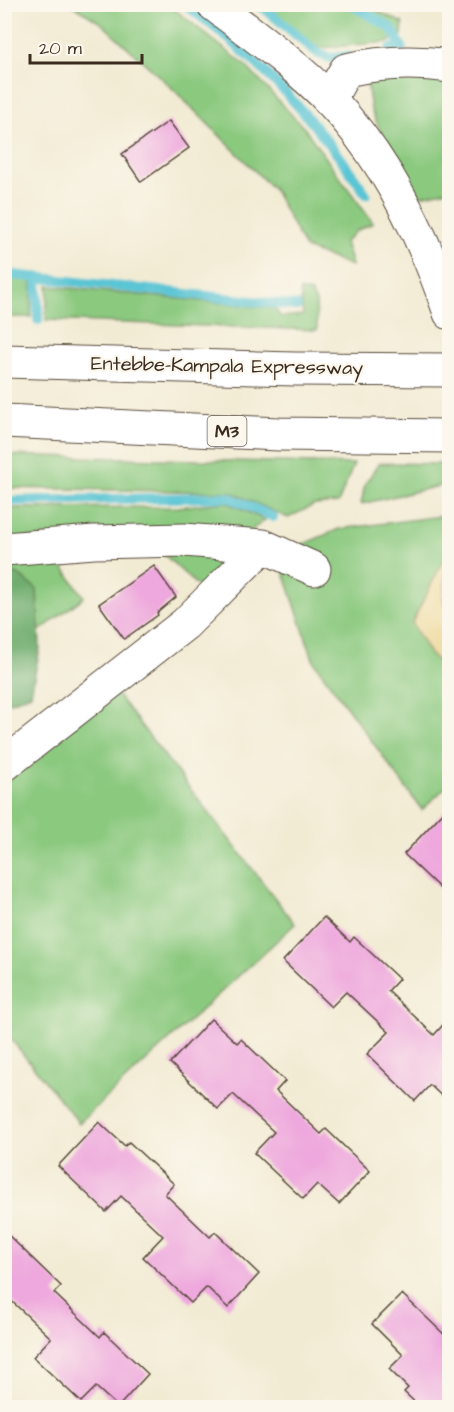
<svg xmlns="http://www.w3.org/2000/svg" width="454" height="1412" viewBox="0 0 454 1412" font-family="'Architects Daughter',sans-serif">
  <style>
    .green { fill: #8bc97f; stroke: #637a4e; stroke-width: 1.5 }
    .forest { fill: #70ad6e; stroke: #566c46; stroke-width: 1.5 }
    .sand { fill: #eeda9e; stroke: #94825e; stroke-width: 1.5 }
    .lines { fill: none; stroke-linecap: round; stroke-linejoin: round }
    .stream { stroke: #5ac5d4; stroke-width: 10 }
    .building { fill: #eea8dd }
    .minor-casing { stroke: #564739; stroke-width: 35 }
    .highway-casing { stroke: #564739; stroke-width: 35 }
    .minor { stroke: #fff; stroke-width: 33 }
    .highway { stroke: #fff; stroke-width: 33 }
    .labels { text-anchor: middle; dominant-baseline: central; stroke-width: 4.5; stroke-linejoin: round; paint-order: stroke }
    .shield { fill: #fbf7ec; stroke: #75685c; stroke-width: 1.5 }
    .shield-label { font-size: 18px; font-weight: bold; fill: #3b2a1e }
    .street-label { font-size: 20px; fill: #3b2a1e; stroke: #fbf7ec }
  </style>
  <rect width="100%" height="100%" fill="#fbf7ec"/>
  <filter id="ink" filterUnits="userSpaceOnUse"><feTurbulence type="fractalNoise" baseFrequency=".0167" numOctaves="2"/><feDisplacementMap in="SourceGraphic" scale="12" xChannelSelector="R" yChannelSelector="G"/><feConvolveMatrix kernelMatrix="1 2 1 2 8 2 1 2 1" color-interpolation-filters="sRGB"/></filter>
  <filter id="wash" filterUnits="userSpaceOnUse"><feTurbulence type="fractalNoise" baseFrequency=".008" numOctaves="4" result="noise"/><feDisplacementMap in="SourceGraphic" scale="24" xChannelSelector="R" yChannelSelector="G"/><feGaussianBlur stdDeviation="1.35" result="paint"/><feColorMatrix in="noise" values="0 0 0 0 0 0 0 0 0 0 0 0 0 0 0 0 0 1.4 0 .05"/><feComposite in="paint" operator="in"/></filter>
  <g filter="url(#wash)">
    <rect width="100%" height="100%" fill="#f2ebd4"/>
    <path class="green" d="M 72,5 L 169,5 L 245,65 L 305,129 L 373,223 L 356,231 L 345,242 L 352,266 L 305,248 L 274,190 L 174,90 L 101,23 Z
      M 259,5 L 365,5 L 403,23 L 402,35 L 388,42 L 321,48 L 304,40 Z
      M 374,75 L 449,81 L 449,190 L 411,198 L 371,110 L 367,82 Z
      M 5,279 L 32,280 L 31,317 L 5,317 Z
      M 48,286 L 274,308 L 281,317 L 303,315 L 300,290 L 311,293 L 316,302 L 317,330 L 46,320 Z
      M 5,455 L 354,464 L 338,503 L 314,505 L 288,518 L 231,492 L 5,488 Z
      M 379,463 L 446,464 C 450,471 451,477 448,484 L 361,504 L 365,484 Z
      M 226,502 L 265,520 L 249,532 L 5,538 L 5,508 L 177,507 Z
      M 449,515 L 449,549 L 412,623 L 430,654 L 449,670 L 449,784 L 422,810 L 314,662 L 278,555 L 339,529 Z
      M 156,547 L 244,551 L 203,591 Z
      M 53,553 L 84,597 L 5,657 L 5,557 Z
      M 115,692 L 295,924 L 79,1123 L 5,1032 L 5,783 Z"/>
    <path class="forest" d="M 17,574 L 37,589 L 40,648 L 31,694 L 11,702 L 5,700 L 4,576 Z"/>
    <path class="sand" d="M 449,549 L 443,597 L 449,625 L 449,670 L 430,654 L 412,623 Z"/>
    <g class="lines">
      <path class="stream" d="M 184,4 C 261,60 312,116 366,194
        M 259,4 L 319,54 L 331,58 L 348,56
        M 350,4 L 391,28 L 402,47 L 390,49
        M 4,274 L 297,306
        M 37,277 L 38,320
        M 4,501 L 228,497 L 273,517"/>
    </g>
    <g id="blocks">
      <path class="building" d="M 169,121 L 189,148 L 141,182 L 122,154 Z
        M 154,566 L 176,597 L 157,613 L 158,615 L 124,639 L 99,604 Z
        M 450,805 L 450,898 L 404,854 Z
        M 324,917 L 350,942 L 354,937 L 399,979 L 388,991 L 434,1035 L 450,1017 L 450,1104 L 430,1085 L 415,1101 L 367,1054 L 389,1032 L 346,992 L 331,1007 L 283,961 Z
        M 211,1019 L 237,1043 L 241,1039 L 285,1081 L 276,1091 L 321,1134 L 326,1129 L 370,1171 L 339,1204 L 317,1184 L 303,1199 L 254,1153 L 274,1132 L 233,1094 L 218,1109 L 170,1063 Z
        M 99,1122 L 125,1146 L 129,1142 L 174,1184 L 165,1194 L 210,1237 L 215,1232 L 259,1274 L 228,1308 L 207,1287 L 191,1303 L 143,1257 L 163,1236 L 121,1196 L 106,1212 L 58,1166 Z
        M 4,1231 L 61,1286 L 54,1293 L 100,1337 L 104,1332 L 148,1374 L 118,1407 L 96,1387 L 81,1402 L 33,1357 L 51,1338 L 4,1294 Z
        M 402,1294 L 450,1340 L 450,1398 L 440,1407 L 420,1407 L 404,1392 L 408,1388 L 389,1369 L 403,1355 L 372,1324 Z"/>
    </g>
  </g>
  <g filter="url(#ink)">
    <use href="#blocks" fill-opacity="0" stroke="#564739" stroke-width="1.5"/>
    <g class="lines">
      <g class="minor-casing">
        <path id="minor" d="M 213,4 C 252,34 295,64 330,100 C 386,159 424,237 450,313
          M 329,100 L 346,70 C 381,62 415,61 450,66
          M 4,549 L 94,542 L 184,540 L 263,546 L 314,569
          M 4,765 L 185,624 L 263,546"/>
      </g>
      <g class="highway-casing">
        <path id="highway" d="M 4,361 L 295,369 L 450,370
          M 4,421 L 279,434 L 450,436"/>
      </g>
      <use href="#minor" class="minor"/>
      <use href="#highway" class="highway"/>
    </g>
  </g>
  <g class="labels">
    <rect class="shield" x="207.5" y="416" width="39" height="30" rx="4.5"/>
    <g class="shield-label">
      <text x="227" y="431">M3</text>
    </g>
    <g class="street-label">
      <text transform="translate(227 366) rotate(1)">Entebbe-Kampala Expressway</text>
    </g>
  </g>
  <rect width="454" height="1412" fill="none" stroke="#fbf7ec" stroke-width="24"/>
  <path d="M30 54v9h112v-9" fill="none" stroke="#3b2a1e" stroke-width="3"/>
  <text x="39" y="54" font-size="18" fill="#3b2a1e" stroke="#fbf7ec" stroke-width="4.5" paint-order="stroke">20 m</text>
</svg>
